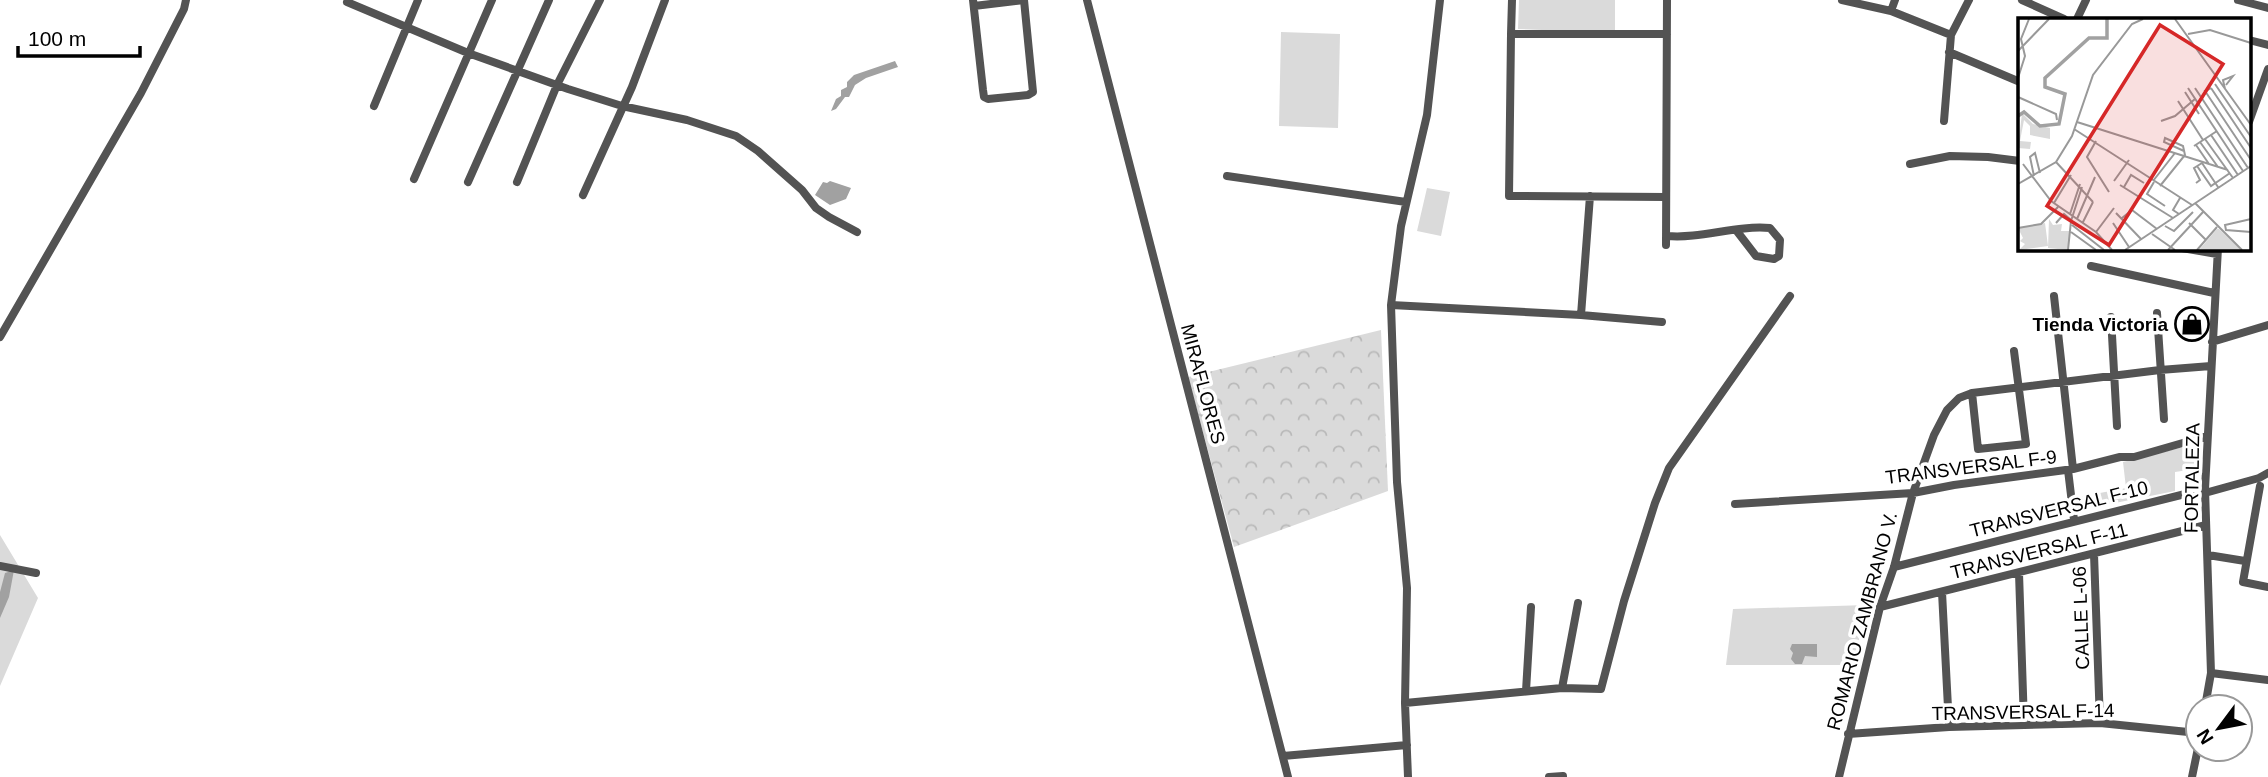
<svg xmlns="http://www.w3.org/2000/svg" width="2268" height="777" viewBox="0 0 2268 777" font-family="Arial,sans-serif">
  <style>
    .green { fill: #dadada }
    .forest { fill: url(#forest-crowns) }
    .water { fill: #a1a1a1 }
    .lines { fill: none; stroke-linecap: round; stroke-linejoin: round }
    .street { stroke: #535353; stroke-width: 8 }
    .labels { text-anchor: middle; dominant-baseline: central; stroke-width: 7; stroke-linejoin: round; paint-order: stroke }
    .poi-label { font-size: 19px; font-weight: bold; fill: #000; stroke: #fff; text-anchor: end }
    .street-label { font-size: 19px; fill: #000; stroke: #fff }
    .inset-river { fill: none; stroke: #a1a1a1; stroke-width: 3.5 }
    .inset-road { fill: none; stroke: #999; stroke-width: 2 }
    .view { fill: #d62828; fill-opacity: 0.15; stroke: #d62828; stroke-width: 3.5 }
    .inset-edge { fill: none; stroke: #000; stroke-width: 3.5 }
  </style>
  <defs>
    <pattern id="forest-crowns" width="20" height="18" patternUnits="userSpaceOnUse" patternTransform="scale(1.75)"><rect width="20" height="18" fill="#dadada"/><path d="M2 6a3 3 0 1 1 6 0M12 15a3 3 0 1 1 6 0" fill="none" stroke="#b9b9b9"/></pattern>
  </defs>
  <rect width="100%" height="100%" fill="#fff"/>
  <path class="green" d="M 1519,0 L 1615,0 L 1615,33 L 1518,29 Z
    M 1281,32 L 1340,34 L 1338,128 L 1279,126 Z
    M 1427,188 L 1450,192 L 1441,236 L 1417,231 Z
    M 2196,444 L 2195,469 L 2175,472 L 2175,491 L 2080,510 L 2079,497 L 2126,488 L 2123,462 Z
    M 0,535 L 38,598 L 0,686 Z
    M 1867,605 L 1853,665 L 1726,665 L 1733,609 Z"/>
  <path class="forest" d="M 1381,330 L 1388,491 L 1234,547 L 1188,377 Z"/>
  <path class="water" d="M 895,61 L 898,67 L 866,78 L 855,85 L 849,97 L 845,97 L 836,109 L 831,111 L 836,99 L 841,96 L 841,90 L 847,87 L 847,82 L 854,75 Z
    M 830,181 L 851,188 L 846,199 L 830,205 L 815,195 L 823,182 L 827,183 Z
    M 14,570 L 9,597 L 0,618 L 0,592 L 5,573 Z
    M 1792,644 L 1817,644 L 1817,657 L 1805,656 L 1802,664 L 1795,664 L 1791,659 L 1793,653 L 1790,649 Z"/>
  <g class="lines">
    <path class="street" d="M 973,0 L 983,90 L 984,97 L 988,99 L 1028,95 L 1033,92 L 1024,0
      M 1087,0 L 1288,777
      M 1512,0 L 1511,34 L 1667,34
      M 1842,0 L 1891,11 L 1951,35
      M 2022,0 L 2064,19
      M 2238,0 L 2268,8
      M 347,2 L 468,53 L 568,89 L 622,106 L 687,120 L 736,136 L 758,151 L 802,190 L 816,208 L 829,217 L 857,232
      M 974,6 L 1024,0
      M 1891,11 L 1895,0
      M 2077,19 L 2086,0
      M 1511,34 L 1509,196 L 1666,197
      M 2249,40 L 2268,45
      M 1949,52 L 2020,82
      M 374,106 L 418,0
      M 1944,121 L 1951,35 L 1969,0
      M 2249,122 L 2268,69
      M 1910,164 L 1950,156 L 1988,157 L 2020,161
      M 1227,176 L 1406,202
      M 414,179 L 492,0
      M 468,182 L 549,0
      M 517,182 L 557,85 L 600,0
      M 583,195 L 632,87 L 665,0
      M 1667,236 C 1702,239 1735,225 1770,228 L 1780,240 L 1779,256 L 1774,259 L 1756,256 L 1736,230
      M 1666,245 L 1667,0
      M 2182,248 L 2217,254
      M 2091,266 L 2214,293
      M 2054,296 L 2073,469
      M 1391,305 L 1581,315 L 1662,322
      M 2157,313 L 2164,419
      M 1581,315 L 1590,196
      M 2111,317 L 2117,426
      M 0,337 L 141,93 L 184,9 L 186,0
      M 2212,342 L 2268,325
      M 1972,393 L 1978,449 L 2026,444 L 2014,351
      M 2068,470 L 2074,520
      M 2260,486 L 2243,582 L 2268,587
      M 1735,504 L 1913,493 L 1954,485 L 2073,469 L 2120,457 L 2134,457 L 2207,436
      M 2094,554 L 2100,723
      M 2208,555 L 2245,561
      M 0,566 L 36,573
      M 1894,567 L 2205,489 L 2205,493 L 2259,478 L 2268,473
      M 2019,573 L 2024,724
      M 1942,592 L 1949,727
      M 1880,607 L 2206,525
      M 2211,673 L 2268,680
      M 1562,688 L 1578,603
      M 1526,691 L 1531,607
      M 1405,703 L 1562,688 L 1601,689 L 1624,601 L 1655,503 L 1669,468 L 1790,296
      M 2205,707 L 2211,673 L 2205,489 L 2218,248
      M 1848,734 L 1949,727 L 2100,723 L 2198,733
      M 1283,756 L 1407,745
      M 1408,777 L 1405,703 L 1407,588 L 1397,482 L 1391,305 L 1401,226 L 1427,115 L 1440,0
      M 1549,777 L 1563,776
      M 1839,777 L 1880,607 L 1894,567 L 1913,493 L 1934,435 L 1947,410 L 1959,398 L 1972,393 L 2160,370 L 2211,366
      M 2192,777 L 2198,748"/>
  </g>
  <defs>
    <g id="shop-ring" transform="scale(1.75)"><circle r="9.5" fill="#fff" stroke="#000" stroke-width="1.5"/><path d="M-5-2.5h2.3a2.7 3.5 0 0 1 5.4 0H5L5.5 6h-11ZM-1.5-2.5h3a1.5 2.3 0 0 0-3 0Z" fill="#000"/></g>
  </defs>
  <g fill-rule="evenodd">
    <use href="#shop-ring" x="2192" y="324"/>
  </g>
  <g class="labels">
    <g class="poi-label">
      <text x="2168" y="324">Tienda Victoria</text>
    </g>
    <g class="street-label">
      <text transform="translate(1203 384) rotate(75)">MIRAFLORES</text>
      <text transform="translate(1971 467) rotate(-7)">TRANSVERSAL F-9</text>
      <text transform="translate(2192 478) rotate(-89)">FORTALEZA</text>
      <text transform="translate(2059 509) rotate(-14)">TRANSVERSAL F-10</text>
      <text transform="translate(2039 551) rotate(-14)">TRANSVERSAL F-11</text>
      <text transform="translate(2081 618) rotate(-92)">CALLE L-06</text>
      <text transform="translate(1862 621) rotate(-75)">ROMARIO ZAMBRANO V.</text>
      <text transform="translate(2023 712) rotate(-1)">TRANSVERSAL F-14</text>
    </g>
  </g>
  <g transform="translate(2018 18)">
    <rect width="233" height="233" fill="#fff"/>
    <path d="M 31,201 L 35,207 L 44,206 L 43,213 L 52,213 L 50,232 L 30,230 Z" fill="#dadada"/>
    <path d="M 4,95 L 15,106 L 32,110 L 32,121 L 12,117 L 12,108 L 6,102 L 2,123 L 13,124 L 12,131 L 0,130 ZM 27,205 L 30,228 L 1,232 L 7,226 L 2,223 L 5,220 L 0,210 ZM 199,211 L 201,211 L 223,232 L 181,232 Z" fill="#dadada"/>
    <path class="inset-river" d="M 0,98 L 6,94 L 22,108 L 41,106 L 47,76 L 27,69 L 27,60 L 71,20 L 89,20 L 89,1"/>
    <path class="inset-road" d="M 157,1 L 233,107M 170,16 L 192,12 L 233,25M 0,33 L 31,1M 0,60 L 7,38 L 3,21 L 11,1M 197,66 L 233,119M 170,70 L 225,153M 177,70 L 230,150M 193,70 L 187,73 L 233,142M 193,70 L 233,130M 207,71 L 205,62 L 215,58 L 208,67M 167,74 L 181,96M 0,79 L 38,96 L 39,102M 160,83 L 185,122M 143,103 L 157,98 L 177,81M 59,104 L 210,152M 56,111 L 174,187M 193,117 L 220,157M 187,121 L 215,160M 78,123 L 69,139 L 91,174M 182,124 L 200,149M 178,127 L 191,146M 176,128 L 199,113M 38,144 L 75,184M 5,146 L 33,183 L 78,214 L 94,232M 179,148 L 193,168 L 212,155M 16,158 L 12,139 L 17,135 L 22,155M 182,162 L 178,165 L 182,162 L 176,150 L 184,145 L 200,169M 96,163 L 111,142M 135,163 L 157,135M 136,164 L 129,176 L 147,188M 0,166 L 38,144 L 54,118 L 75,57 L 114,6 L 125,1M 102,167 L 155,200M 142,168 L 167,137 L 165,128 L 147,120 L 146,124 L 166,133M 106,169 L 113,157 L 126,165M 36,185 L 53,157M 177,185 L 224,232M 98,195 L 123,221M 52,196 L 62,166M 161,196 L 155,192 L 162,180M 104,200 L 114,192 L 139,211M 59,201 L 77,159M 233,201 L 207,207 L 208,212 L 233,214M 65,204 L 75,184M 38,205 L 46,196 L 53,202M 95,205 L 111,229M 171,205 L 188,222M 54,207 L 86,232M 147,208 L 156,213 L 175,194M 0,210 L 23,206 L 40,189M 53,214 L 78,232M 78,214 L 96,190M 134,216 L 157,232M 50,232 L 53,203 L 64,169M 107,232 L 233,148M 150,232 L 185,194M 179,232 L 199,209"/>
    <path class="view" d="M 142,7 L 205,46 L 91,227 L 29,188 Z"/>
    <rect width="233" height="233" class="inset-edge"/>
  </g>
  <g transform="translate(2219 728) rotate(238)"><circle r="33" fill="#ffffff" stroke="#999999" stroke-width="2"/>
  <path d="M0-5L12 26L0 18L-12 26Z" fill="#000000"/>
  <text y="-10" font-size="19" font-weight="bold" text-anchor="middle" fill="#000000">N</text>
  </g>
  <path d="M18 46v10h122v-10" fill="none" stroke="#000000" stroke-width="3.5"/>
  <text x="28" y="46" font-size="21" fill="#000000" stroke="#ffffff" stroke-width="5" paint-order="stroke">100 m</text>
</svg>
